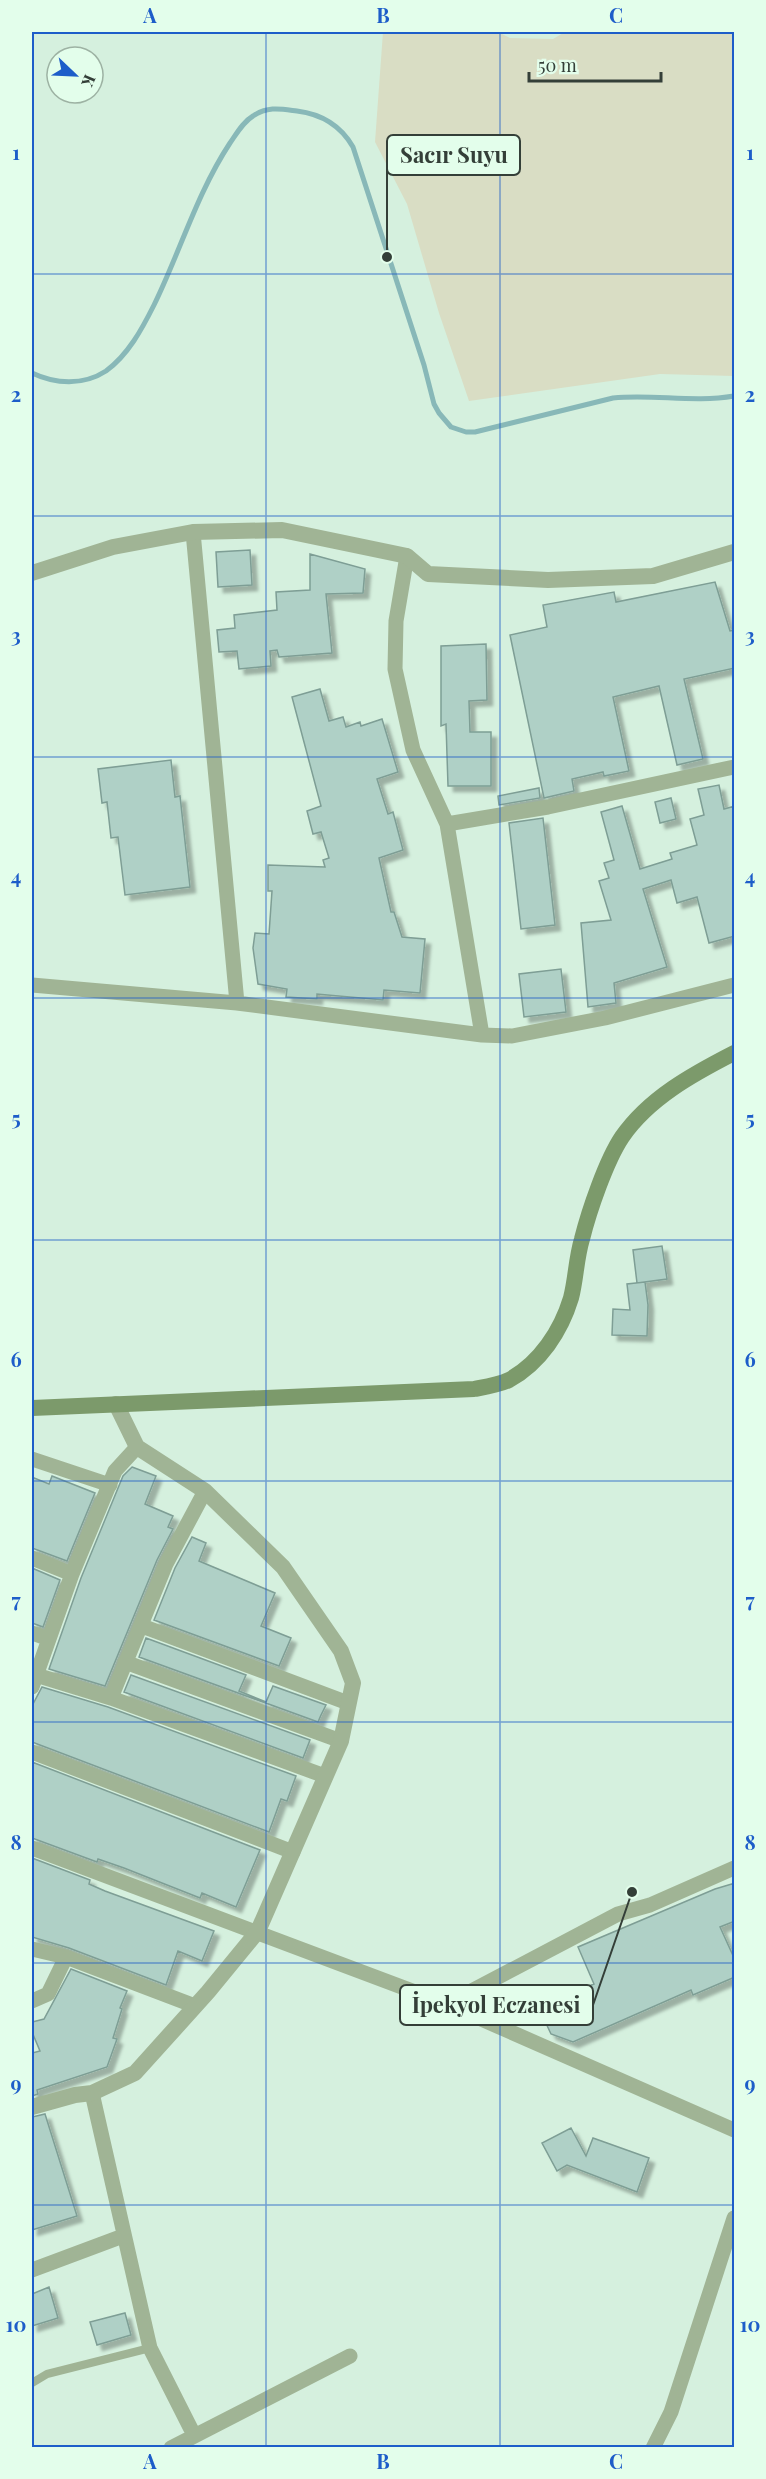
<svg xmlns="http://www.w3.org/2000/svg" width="766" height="2479" viewBox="0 0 766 2479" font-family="'Playfair Display',serif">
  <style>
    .green { fill: #d9ddc4 }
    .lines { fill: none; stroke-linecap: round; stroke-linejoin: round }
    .stream { stroke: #88b8b8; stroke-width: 5 }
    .building { fill: #afd0c6; stroke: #7e9e95; stroke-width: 1.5; filter: url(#shadow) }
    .service { stroke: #a0b495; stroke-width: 8 }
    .minor { stroke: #a0b495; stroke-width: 15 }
    .tertiary { stroke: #a0b495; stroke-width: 16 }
    .secondary { stroke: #7c9a6b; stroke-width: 16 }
    .grid { fill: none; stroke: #1d5dc9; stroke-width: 1.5; stroke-opacity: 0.55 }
    .leader { fill: none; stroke: #343f38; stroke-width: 2 }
    .callout-dot { fill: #343f38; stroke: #e3feeb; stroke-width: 2 }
    .callout { fill: #e3feeb; stroke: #343f38; stroke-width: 2 }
    .callout-label { font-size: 22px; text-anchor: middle; font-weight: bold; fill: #343f38 }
    .neatline { fill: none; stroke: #1d5dc9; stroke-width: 2 }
    .grid-label { font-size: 20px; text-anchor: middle; font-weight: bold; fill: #1d5dc9 }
  </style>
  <defs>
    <filter id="shadow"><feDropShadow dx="5.5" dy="5.5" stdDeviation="1.5" flood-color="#0004"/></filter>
  </defs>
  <rect width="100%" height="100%" fill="#d5f0de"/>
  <path class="green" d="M 383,32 L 498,32 L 510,38 L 553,39 L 565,32 L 734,32 L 734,376 L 660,374 L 469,401 L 439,313 L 407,204 L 375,142 Z"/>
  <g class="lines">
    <path class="stream" d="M 32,373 C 55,384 83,386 106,371 C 128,355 142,329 154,305 C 180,252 197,193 230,143 C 237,133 243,122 253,116 C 268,106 281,109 297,111 C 321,114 341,126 353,147 L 424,365 L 434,404 L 439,413 L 451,427 L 466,432 L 475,432 L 613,398 C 654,394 694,403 734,396"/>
  </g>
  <path class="building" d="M 250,550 L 252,585 L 218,587 L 216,552 Z
    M 310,554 L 365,569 L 363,593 L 326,594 L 332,653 L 279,657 L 277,650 L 270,651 L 271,666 L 239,669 L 237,651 L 219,652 L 217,630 L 235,628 L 234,615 L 277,610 L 276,592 L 310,590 Z
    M 715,582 L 730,631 L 735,630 L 735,668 L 684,679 L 703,759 L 677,765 L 659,686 L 613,697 L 629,771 L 604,776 L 603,772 L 572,779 L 574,791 L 544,798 L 510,635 L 547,627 L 543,605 L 614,592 L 616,602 Z
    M 486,644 L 487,700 L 469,701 L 470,732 L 491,732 L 491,786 L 448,786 L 446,724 L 441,726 L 441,646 Z
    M 320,689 L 329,721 L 343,717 L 346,727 L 360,722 L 361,726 L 382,719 L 398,772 L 377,779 L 388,814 L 393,812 L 403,850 L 379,858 L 391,912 L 394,912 L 402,937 L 425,939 L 420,993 L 384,990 L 383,1000 L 317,994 L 317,999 L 286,997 L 287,989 L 258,984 L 253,948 L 255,933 L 269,934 L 272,891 L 268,891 L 268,865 L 325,867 L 323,860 L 329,858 L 321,832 L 313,834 L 307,811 L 321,806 L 292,697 Z
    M 171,760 L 175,797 L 180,796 L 190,887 L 125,895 L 118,837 L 111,838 L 107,802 L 102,803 L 98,769 Z
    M 719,785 L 724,809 L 735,806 L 735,936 L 709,943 L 697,897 L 677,903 L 671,880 L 643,889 L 667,967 L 614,983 L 616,1003 L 588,1007 L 581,923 L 611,920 L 599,881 L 609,878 L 604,863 L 614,860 L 601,812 L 622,806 L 640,869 L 672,859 L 670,853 L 697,845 L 690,819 L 704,815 L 698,789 Z
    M 539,788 L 540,798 L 499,805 L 498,796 Z
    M 671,798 L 676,819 L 660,823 L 655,802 Z
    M 543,818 L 555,925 L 521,929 L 509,823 Z
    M 561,969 L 566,1012 L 524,1017 L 519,974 Z
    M 662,1246 L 667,1279 L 637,1283 L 633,1250 Z
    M 645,1282 L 648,1305 L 647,1336 L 612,1335 L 613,1309 L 630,1310 L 627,1284 Z
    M 132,1467 L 156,1476 L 145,1504 L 173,1516 L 168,1527 L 173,1529 L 157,1560 L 105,1686 L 49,1669 L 81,1578 L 123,1476 Z
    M 52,1476 L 95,1493 L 67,1561 L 32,1548 L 32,1477 L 49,1484 Z
    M 192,1537 L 206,1543 L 199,1561 L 275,1593 L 261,1626 L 291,1638 L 279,1666 L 154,1620 L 175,1568 Z
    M 32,1568 L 60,1580 L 43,1627 L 32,1623 Z
    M 146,1638 L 246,1675 L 239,1691 L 266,1702 L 273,1686 L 326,1705 L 321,1715 L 318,1722 L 139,1657 Z
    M 131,1675 L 310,1740 L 303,1758 L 124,1692 Z
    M 42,1687 L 108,1707 L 296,1776 L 287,1801 L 281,1799 L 269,1832 L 32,1742 L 32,1706 Z
    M 32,1762 L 260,1850 L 236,1907 L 202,1893 L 200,1898 L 124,1868 L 98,1859 L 97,1862 L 32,1838 Z
    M 32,1858 L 90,1880 L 89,1884 L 105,1891 L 214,1931 L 202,1961 L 178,1951 L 166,1985 L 69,1948 L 32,1937 Z
    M 735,1883 L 735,1921 L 720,1927 L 735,1960 L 735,1977 L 693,1995 L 691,1990 L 573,2042 L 551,2034 L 543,2017 L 552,2007 L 563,2002 L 576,1991 L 594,1984 L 578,1947 L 715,1889 Z
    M 71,1969 L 127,1991 L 120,2008 L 122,2009 L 113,2038 L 117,2039 L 107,2067 L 37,2090 L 38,2094 L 32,2096 L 32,2053 L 40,2051 L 32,2032 L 32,2022 L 44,2019 Z
    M 45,2114 L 77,2216 L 32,2230 L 32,2117 Z
    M 571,2128 L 586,2156 L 593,2138 L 649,2158 L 637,2192 L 567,2165 L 557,2171 L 542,2143 Z
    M 49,2287 L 58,2318 L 32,2326 L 32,2294 Z
    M 125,2313 L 131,2335 L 97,2345 L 90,2322 Z"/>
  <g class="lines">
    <path class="service" d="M 32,2383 L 47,2374 L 150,2348"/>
    <path class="minor" d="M 193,532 L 237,1003
      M 407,556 L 396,621 L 395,669 L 413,750 L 447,824 L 482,1035
      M 447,824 L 548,807 L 734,767
      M 32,985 L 237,1003 L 482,1035 L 512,1036 L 605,1018 L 734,985
      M 32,1459 L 110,1485
      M 32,1558 L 72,1574
      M 142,1626 L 348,1703
      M 32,1633 L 49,1639
      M 125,1662 L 341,1741
      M 36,1675 L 111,1698 L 325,1776
      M 32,1687 L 72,1574 L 115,1471 L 137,1447
      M 111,1698 L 166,1564 L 205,1491
      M 32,1752 L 293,1852
      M 32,1848 L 447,2004 L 618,1914 L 650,1905 L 734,1868
      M 32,1949 L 66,1957 L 195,2006
      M 32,2001 L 48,1994 L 66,1957
      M 447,2004 L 734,2130
      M 92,2093 L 150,2348 L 194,2435
      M 32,2270 L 123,2236
      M 171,2448 L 350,2356
      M 653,2448 L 671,2412 L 734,2218"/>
    <path class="tertiary" d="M 32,573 L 113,547 L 193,532 L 282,530 L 407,556 L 428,574 L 548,580 L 653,576 L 734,552
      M 32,2107 L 75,2095 L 92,2093 L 135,2073 L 208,1992 L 258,1931 L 341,1741 L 353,1683 L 341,1651 L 283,1567 L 205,1491 L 137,1447 L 116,1404"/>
    <path class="secondary" d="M 32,1408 L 474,1389 C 485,1387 499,1385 509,1380 C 540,1363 561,1331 571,1298 C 576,1279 576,1259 582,1239 C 589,1211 606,1161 622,1137 C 649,1098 693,1074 734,1053"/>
  </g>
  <path class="grid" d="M 266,32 L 266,2448M 500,32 L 500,2448M 32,274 L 734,274M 32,516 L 734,516M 32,757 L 734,757M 32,998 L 734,998M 32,1240 L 734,1240M 32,1481 L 734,1481M 32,1722 L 734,1722M 32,1963 L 734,1963M 32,2205 L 734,2205"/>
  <path class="leader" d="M387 257L387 155M632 1892L593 2005"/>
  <g class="callout-dot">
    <circle cx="387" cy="257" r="6"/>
    <circle cx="632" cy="1892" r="6"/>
  </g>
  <g class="callout">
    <rect x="387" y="135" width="133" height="40" rx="6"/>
    <rect x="400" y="1985" width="193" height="40" rx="6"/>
  </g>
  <g class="callout-label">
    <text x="454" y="163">Sacır Suyu</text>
    <text x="496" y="2013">İpekyol Eczanesi</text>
  </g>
  <rect width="766" height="2479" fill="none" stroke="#e3feeb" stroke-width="66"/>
  <g transform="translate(75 75) rotate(113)"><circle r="28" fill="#e3feeb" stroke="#9db2a3" stroke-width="1.5"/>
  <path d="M0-4.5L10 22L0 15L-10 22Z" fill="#1d5dc9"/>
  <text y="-9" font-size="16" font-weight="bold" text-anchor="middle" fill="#343f38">K</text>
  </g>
  <path d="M529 72v9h132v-9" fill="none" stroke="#343f38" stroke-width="3"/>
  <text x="538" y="72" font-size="18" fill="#343f38" stroke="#e3feeb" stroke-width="4.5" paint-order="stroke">50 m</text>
  <rect x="33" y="33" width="700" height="2413" class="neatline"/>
  <g class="grid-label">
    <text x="150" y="23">A</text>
    <text x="383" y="23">B</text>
    <text x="616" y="23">C</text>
    <text x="16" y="160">1</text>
    <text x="750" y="160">1</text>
    <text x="16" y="402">2</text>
    <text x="750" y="402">2</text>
    <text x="16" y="643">3</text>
    <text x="750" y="643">3</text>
    <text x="16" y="884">4</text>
    <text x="750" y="884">4</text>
    <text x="16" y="1126">5</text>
    <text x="750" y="1126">5</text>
    <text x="16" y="1367">6</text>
    <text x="750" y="1367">6</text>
    <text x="16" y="1608">7</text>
    <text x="750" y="1608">7</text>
    <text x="16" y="1850">8</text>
    <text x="750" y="1850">8</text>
    <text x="16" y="2091">9</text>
    <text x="750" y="2091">9</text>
    <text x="16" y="2332">10</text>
    <text x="750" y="2332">10</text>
    <text x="150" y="2469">A</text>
    <text x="383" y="2469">B</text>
    <text x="616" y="2469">C</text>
  </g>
</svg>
